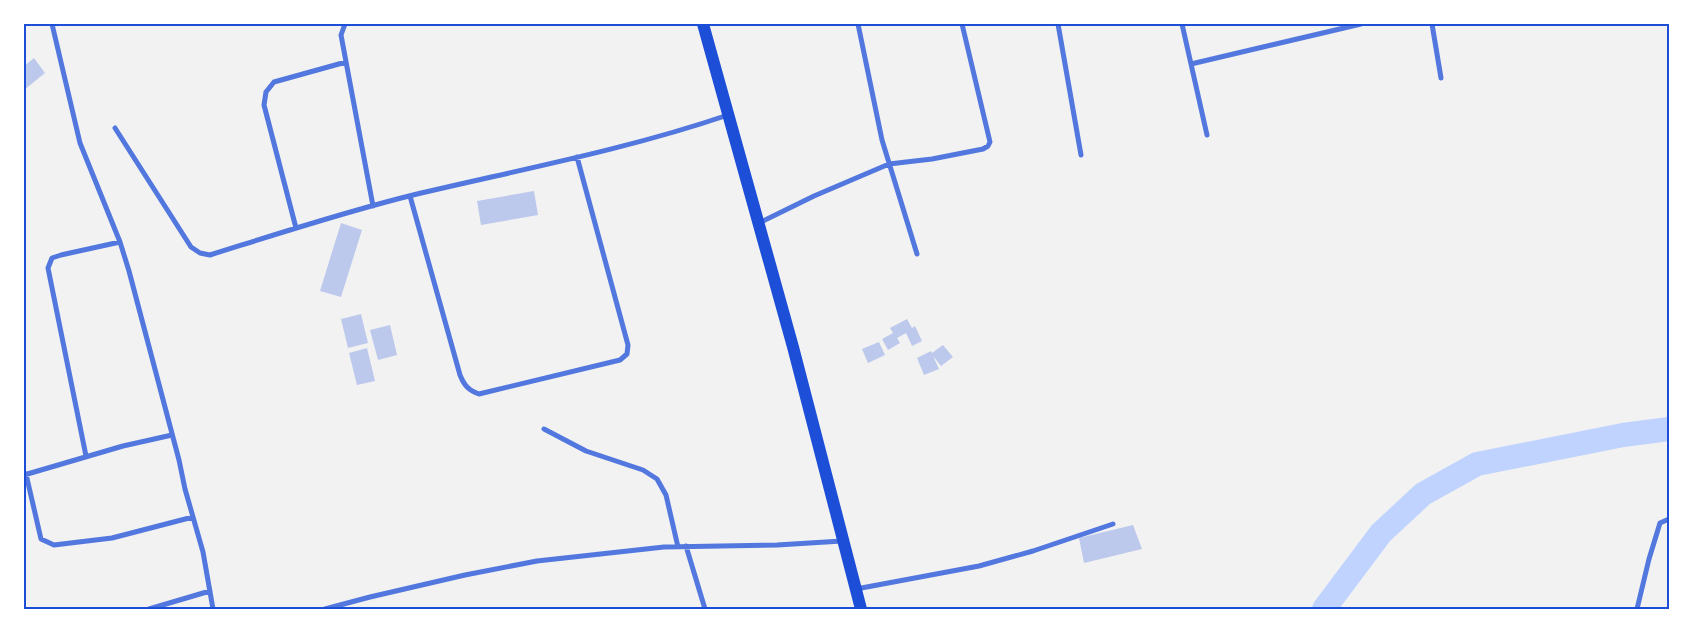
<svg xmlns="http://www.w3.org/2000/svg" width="1693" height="633" viewBox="0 0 1693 633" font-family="Rubik,sans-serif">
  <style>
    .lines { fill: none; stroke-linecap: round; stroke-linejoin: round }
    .river { stroke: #bfd3fe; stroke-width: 24 }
    .building { fill: #bdc9ec }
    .minor { stroke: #5277de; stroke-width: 5 }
    .trunk { stroke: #1d4ed8; stroke-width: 12 }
    .neatline { fill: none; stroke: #1d4ed8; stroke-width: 2 }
  </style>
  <rect width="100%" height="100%" fill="#f2f2f2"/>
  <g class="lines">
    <path class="river" d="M 1324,609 L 1381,533 L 1423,494 L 1477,464 L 1623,435 L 1669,429"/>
  </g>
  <path class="building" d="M 34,58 L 45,73 L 24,90 L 24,66 Z
    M 534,191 L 538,215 L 481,225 L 477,201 Z
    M 341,223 L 362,230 L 341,297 L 320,291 Z
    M 361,314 L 368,343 L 348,348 L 341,319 Z
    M 907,319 L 912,328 L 915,326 L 922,341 L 912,346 L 906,333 L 897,338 L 900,343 L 888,350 L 882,339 L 893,333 L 890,328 Z
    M 390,325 L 397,355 L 378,360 L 370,330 Z
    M 879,342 L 885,355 L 868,363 L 862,349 Z
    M 943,345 L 953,357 L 941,366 L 933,356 L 939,369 L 924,375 L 917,358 L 931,351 L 932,353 Z
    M 367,348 L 375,381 L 357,385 L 349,353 Z
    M 1133,525 L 1142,549 L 1084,563 L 1079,538 Z"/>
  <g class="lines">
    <path class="minor" d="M 52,24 L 80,143 L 120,242 L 129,271 L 179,460 L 185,489 L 203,552 L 213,609
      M 345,24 L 341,35 L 373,206
      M 858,24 L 882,140 L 917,254
      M 1058,24 L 1081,155
      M 1182,24 L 1207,135
      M 1432,24 L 1441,78
      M 1191,64 L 1361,24
      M 115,128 L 191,247 L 200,253 L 210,255 C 277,234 344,212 413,195 C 518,170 625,150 728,115
      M 410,196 L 460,375 C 464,385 468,390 479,394 L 620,360 L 627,354 L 628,345 L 577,157
      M 759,223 L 814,196 L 889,164 L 932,159 L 983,149 L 988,146 L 990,142 L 962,24
      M 296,228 L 264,105 L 266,92 L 274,82 L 346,62
      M 544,429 L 586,451 L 643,470 L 657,479 L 666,495 L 678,547
      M 86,456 L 48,268 L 52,258 L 61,255 L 120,242
      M 26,474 L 41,539 L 54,545 L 112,538 L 193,517
      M 24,475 L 123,446 L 172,435
      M 686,546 L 705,609
      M 856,589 L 979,566 L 1033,551 L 1113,524
      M 149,609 L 210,591
      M 325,609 L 370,597 L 465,575 L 537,561 L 664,547 L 777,545 L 842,541
      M 1637,609 L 1649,559 L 1660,523 L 1669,519"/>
    <path class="trunk" d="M 703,24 L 793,347 L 861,609"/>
  </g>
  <rect width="1693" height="633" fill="none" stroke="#ffffff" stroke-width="50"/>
  <rect x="25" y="25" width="1643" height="583" class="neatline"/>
</svg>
